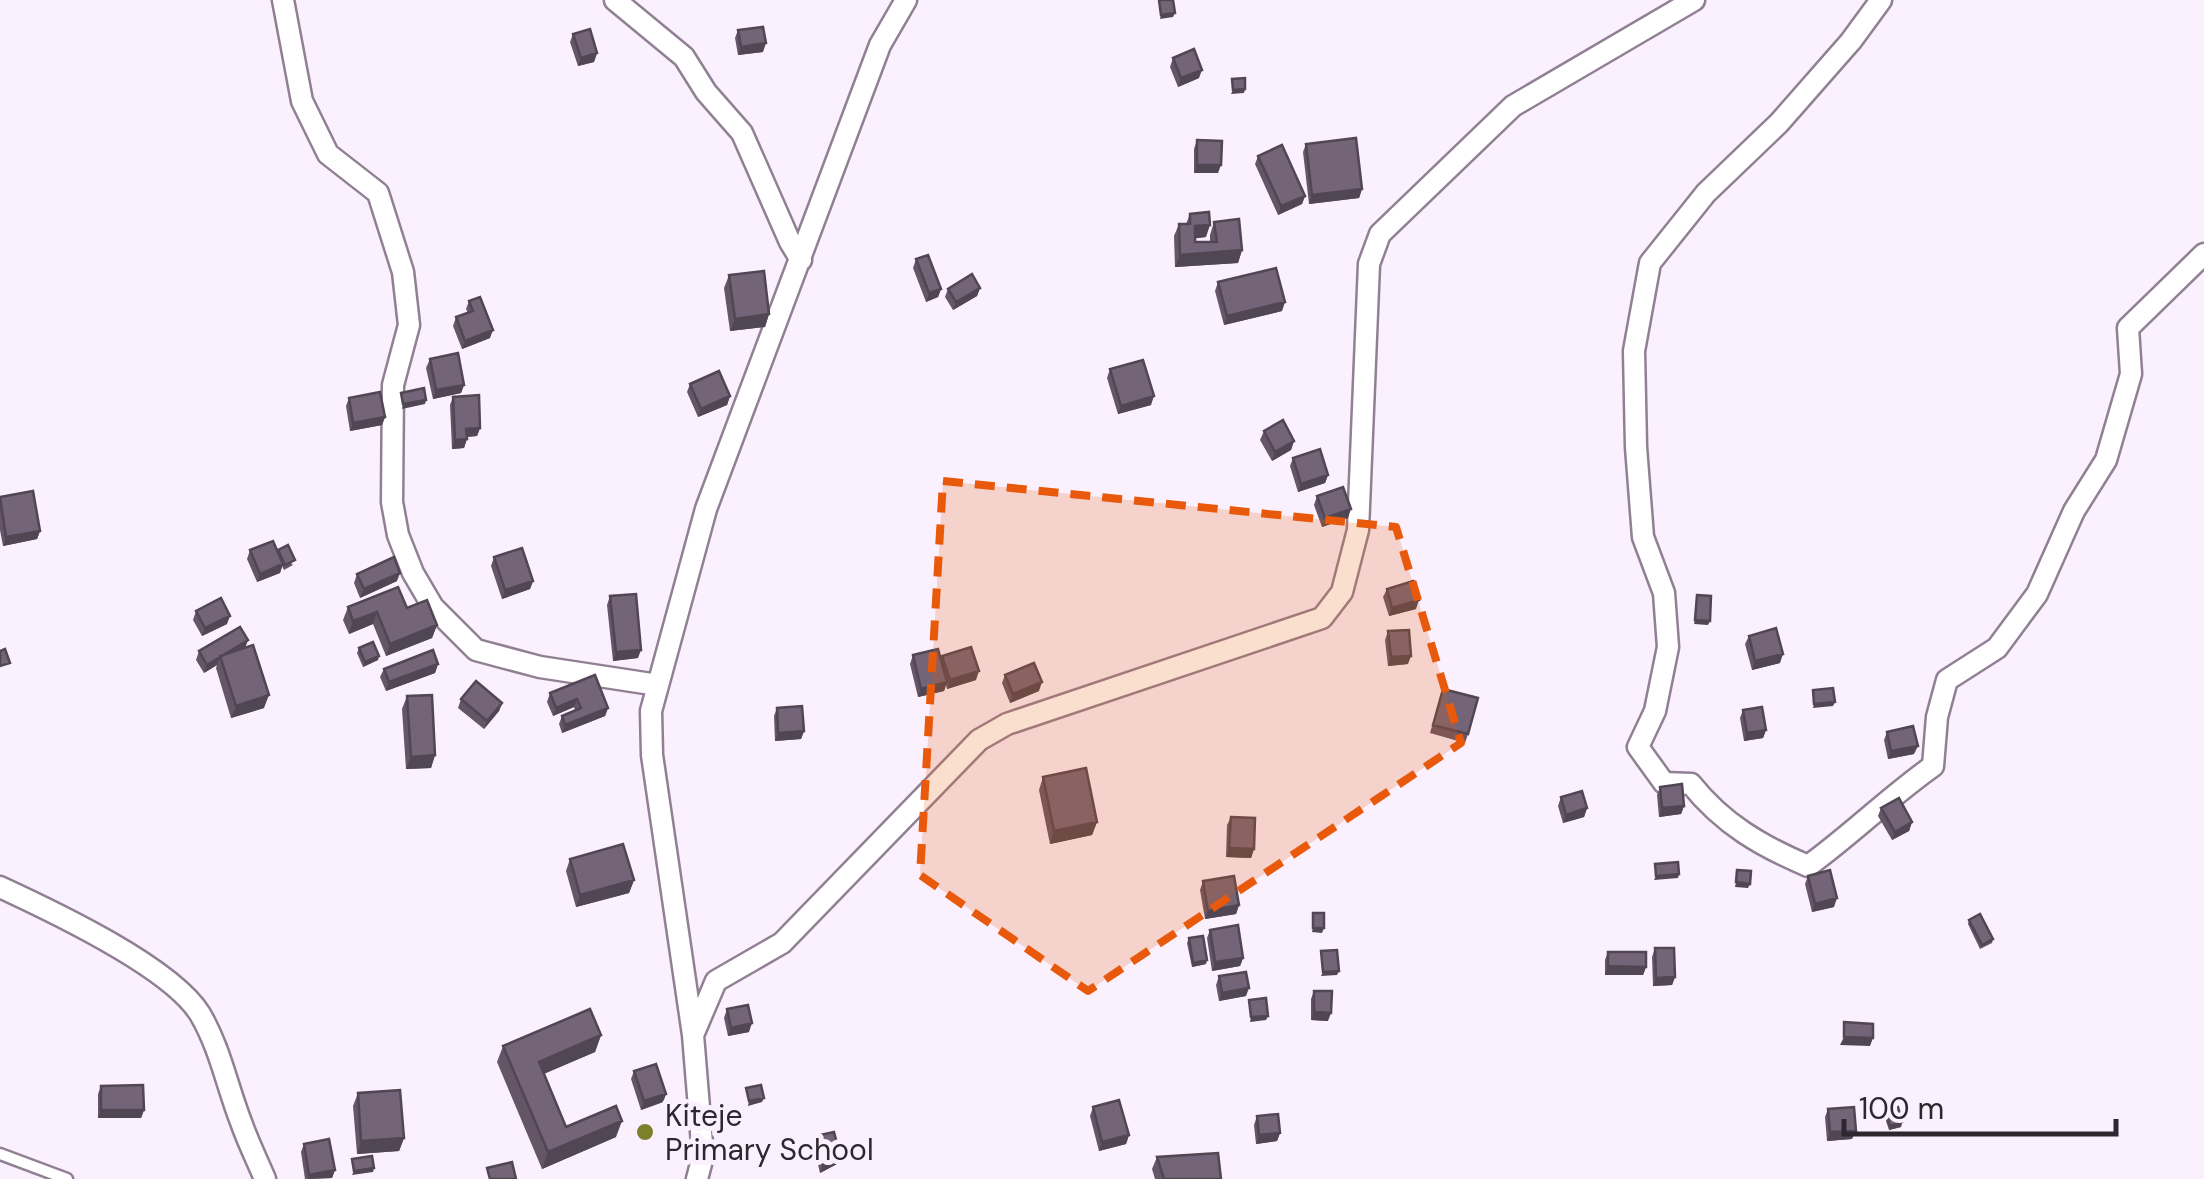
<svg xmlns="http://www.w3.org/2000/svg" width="2204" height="1179" viewBox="0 0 2204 1179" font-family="'DM Sans',sans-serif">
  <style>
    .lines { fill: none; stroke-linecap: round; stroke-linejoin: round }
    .service-casing { stroke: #918094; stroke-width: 15 }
    .minor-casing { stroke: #918094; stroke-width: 25 }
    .service { stroke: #fff; stroke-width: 10 }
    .minor { stroke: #fff; stroke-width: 20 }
    .wall { fill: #645666 }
    .shaded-wall { fill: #514653 }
    .building { fill: #746477; stroke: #514653; stroke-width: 2.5 }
    .marked { fill: #e8590c; fill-opacity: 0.2; stroke: #e8590c; stroke-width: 8; stroke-dasharray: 20 12; stroke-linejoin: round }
    .poi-dot { fill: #7d802a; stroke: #fbf0fd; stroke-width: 4 }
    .labels { text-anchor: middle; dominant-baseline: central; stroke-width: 10; stroke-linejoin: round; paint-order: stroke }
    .poi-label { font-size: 30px; fill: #2e2730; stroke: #fbf0fd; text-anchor: start }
  </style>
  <rect width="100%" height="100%" fill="#fbf0fd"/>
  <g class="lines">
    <g class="service-casing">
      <path id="service" d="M 0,1154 L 67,1179"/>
    </g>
    <g class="minor-casing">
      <path id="minor" d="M 283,0 L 302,101 L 328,154 L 378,193 L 403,272 L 409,325 L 393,385 L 392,502 L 398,535 L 413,573 L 433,607 L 476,650 L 540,667 L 658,685
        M 615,0 L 684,57 L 706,92 L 742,133 L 790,242 L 801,260
        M 1881,0 L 1851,41 L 1779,123 L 1706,193 L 1650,263 L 1634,351 L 1636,447 L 1643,537 L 1664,593 L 1668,647 L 1655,711 L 1638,747 L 1664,783 L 1691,784 C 1723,824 1761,846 1808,866 C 1851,835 1889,797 1933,766 L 1937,717 L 1947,680 L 1997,648 L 2037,594 L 2074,511 L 2106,460 L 2131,374 L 2128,328 L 2204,254
        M 0,887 C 52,911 171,967 200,1014 C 220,1048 227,1086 241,1122 C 248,1142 257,1160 265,1179
        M 693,1035 L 716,981 L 782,943 L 979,740 L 1007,724 L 1322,618 L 1342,592 L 1358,530 L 1369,264 L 1380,234 L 1513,106 L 1694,0
        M 697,1179 L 703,1156 L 693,1035 L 652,755 L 651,711 L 706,509 L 880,45 L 906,0"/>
    </g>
    <use href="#service" class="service"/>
    <use href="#minor" class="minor"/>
  </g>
  <path class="wall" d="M 738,30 L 763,52 L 738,55 L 735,38 Z
    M 573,34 L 597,53 L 594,62 L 578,66 L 570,42 Z
    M 1173,58 L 1199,78 L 1178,87 L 1170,67 Z
    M 1197,140 L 1218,173 L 1194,173 L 1194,149 Z
    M 1306,144 L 1362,189 L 1359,198 L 1309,204 L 1303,152 Z
    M 1258,156 L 1305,196 L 1302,204 L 1278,215 L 1255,164 Z
    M 1190,214 L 1206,237 L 1195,238 L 1195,242 L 1210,242 L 1210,235 L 1214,222 L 1242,250 L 1238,263 L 1175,267 L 1174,236 L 1179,224 L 1186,224 Z
    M 916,259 L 941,289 L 938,297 L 926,302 L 913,268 Z
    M 729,275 L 769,314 L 765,327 L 730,331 L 724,288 Z
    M 1218,282 L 1282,311 L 1224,325 L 1215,291 Z
    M 980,288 L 977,296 L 953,310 L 945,297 L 948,289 Z
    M 469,301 L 490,338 L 462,349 L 453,326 L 456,317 L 468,313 L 466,309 Z
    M 430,359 L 464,385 L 461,393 L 433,399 L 426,368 Z
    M 1110,369 L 1151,405 L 1118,414 L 1107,378 Z
    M 690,384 L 730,396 L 727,405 L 698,417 L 687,392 Z
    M 453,397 L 480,428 L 477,436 L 467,437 L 464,448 L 452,449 L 450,405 Z
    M 349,398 L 385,417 L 382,425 L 350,431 L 346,406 Z
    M 1264,431 L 1294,441 L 1291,450 L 1272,461 L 1260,440 Z
    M 1293,458 L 1328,475 L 1325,483 L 1298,492 L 1290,466 Z
    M 1317,496 L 1348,518 L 1322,527 L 1314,505 Z
    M 0,497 L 40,531 L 37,539 L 3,546 L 0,530 Z
    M 250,550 L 277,552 L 278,550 L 293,565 L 284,570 L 282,566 L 280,573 L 257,582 L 247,559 Z
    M 494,557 L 533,581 L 530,589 L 502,599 L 491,566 Z
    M 357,574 L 397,581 L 360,598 L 354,583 Z
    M 1387,589 L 1416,609 L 1389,616 L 1383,597 Z
    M 610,596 L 638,658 L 613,661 L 607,605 Z
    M 348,607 L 407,608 L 437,625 L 432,638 L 386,656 L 373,624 L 349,634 L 343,620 Z
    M 196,611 L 227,624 L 202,636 L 193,620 Z
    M 1388,631 L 1408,664 L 1388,666 L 1385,640 Z
    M 1749,636 L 1780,663 L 1752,670 L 1745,644 Z
    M 248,640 L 245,648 L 264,708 L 231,718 L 216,668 L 217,665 L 204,673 L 196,660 L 199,651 Z
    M 359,648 L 378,660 L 363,667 L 357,653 Z
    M 913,655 L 941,659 L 942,656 L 976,680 L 947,689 L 946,685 L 944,691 L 918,697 L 910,664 Z
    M 438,664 L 435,673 L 386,691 L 380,677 L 384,669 Z
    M 1005,675 L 1039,691 L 1010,703 L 1002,683 Z
    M 1443,689 L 1468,734 L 1465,743 L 1430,733 Z
    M 550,693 L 608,708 L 605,716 L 562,733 L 559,724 L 562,716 L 575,710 L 574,707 L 553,716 L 547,702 Z
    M 407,696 L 435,755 L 431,768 L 406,769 L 402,709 Z
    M 461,699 L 502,703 L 499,711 L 484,729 L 458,708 Z
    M 777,708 L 804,731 L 801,739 L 775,741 L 774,716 Z
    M 1743,710 L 1766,730 L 1763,738 L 1744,741 L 1740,718 Z
    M 1887,732 L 1914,754 L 1888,759 L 1884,740 Z
    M 1043,777 L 1097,822 L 1092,835 L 1050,844 L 1039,790 Z
    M 1660,787 L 1684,806 L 1681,814 L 1659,817 L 1657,795 Z
    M 1561,797 L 1587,808 L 1584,817 L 1563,823 L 1558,806 Z
    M 1881,808 L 1912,822 L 1909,831 L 1892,840 L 1878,816 Z
    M 1231,817 L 1254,849 L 1251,858 L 1226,857 L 1227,825 Z
    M 570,859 L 634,880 L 629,893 L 576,907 L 566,871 Z
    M 1808,876 L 1834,907 L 1812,912 L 1805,884 Z
    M 1203,881 L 1239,905 L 1236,914 L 1205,919 L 1200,890 Z
    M 1969,920 L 1993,939 L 1992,943 L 1980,949 L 1968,924 Z
    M 1210,930 L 1243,958 L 1240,966 L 1212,971 L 1207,938 Z
    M 1189,938 L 1206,964 L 1192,967 L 1187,943 Z
    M 1655,948 L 1675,977 L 1672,985 L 1653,986 L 1652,957 Z
    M 1608,952 L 1646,967 L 1643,975 L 1605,975 L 1605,960 Z
    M 1219,976 L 1246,996 L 1219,1001 L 1216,985 Z
    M 1314,991 L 1328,1021 L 1311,1020 L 1311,999 Z
    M 727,1009 L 749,1032 L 728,1036 L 724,1018 Z
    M 601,1035 L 595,1052 L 544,1074 L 566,1127 L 616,1137 L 542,1169 L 497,1062 L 503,1046 Z
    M 634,1071 L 666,1094 L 663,1102 L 641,1110 L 631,1079 Z
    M 101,1086 L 144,1110 L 141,1118 L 98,1118 L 98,1094 Z
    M 358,1093 L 404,1138 L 399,1151 L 357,1154 L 353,1106 Z
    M 1093,1107 L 1129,1135 L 1126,1144 L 1099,1151 L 1090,1116 Z
    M 1828,1109 L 1852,1139 L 1827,1141 L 1825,1117 Z
    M 1885,1111 L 1902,1122 L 1901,1127 L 1889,1130 L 1884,1115 Z
    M 1257,1116 L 1280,1133 L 1277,1141 L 1256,1144 L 1254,1125 Z
    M 816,1136 L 837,1164 L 820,1173 L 813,1144 Z
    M 304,1144 L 335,1170 L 332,1178 L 305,1179 L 301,1152 Z
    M 1157,1157 L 1221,1179 L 1155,1179 L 1152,1169 Z"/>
  <path class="shaded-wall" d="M 1175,13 L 1173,17 L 1160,19 L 1161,15 Z
    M 766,43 L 763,52 L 738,55 L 741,47 Z
    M 597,53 L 594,62 L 578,66 L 581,58 Z
    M 1202,70 L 1199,78 L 1178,87 L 1181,78 Z
    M 1245,89 L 1244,93 L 1231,94 L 1233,90 Z
    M 1197,165 L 1221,165 L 1218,173 L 1194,173 Z
    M 1362,189 L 1359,198 L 1309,204 L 1312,195 Z
    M 1305,196 L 1302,204 L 1278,215 L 1281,206 Z
    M 1210,225 L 1206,237 L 1191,239 L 1195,226 Z
    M 1242,250 L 1238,263 L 1175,267 L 1180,255 Z
    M 980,288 L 977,296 L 953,310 L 956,302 Z
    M 941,289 L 938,297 L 926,302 L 929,293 Z
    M 1285,302 L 1282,311 L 1224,325 L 1227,316 Z
    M 769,314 L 765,327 L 730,331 L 735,319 Z
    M 493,330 L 490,338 L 462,349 L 465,341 Z
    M 464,385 L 461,393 L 433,399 L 436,390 Z
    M 730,396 L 727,405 L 698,417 L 701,409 Z
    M 1154,396 L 1151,405 L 1118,414 L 1121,406 Z
    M 426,400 L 425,404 L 402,409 L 403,404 Z
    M 385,417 L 382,425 L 350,431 L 353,423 Z
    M 480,428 L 477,436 L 463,437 L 466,429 Z
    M 467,439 L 464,448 L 452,449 L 455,440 Z
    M 1294,441 L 1291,450 L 1272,461 L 1275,452 Z
    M 1328,475 L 1325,483 L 1298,492 L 1301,484 Z
    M 1351,509 L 1348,518 L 1322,527 L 1325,518 Z
    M 40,531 L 37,539 L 3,546 L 6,537 Z
    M 283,564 L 280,573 L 257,582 L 260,574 Z
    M 400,573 L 397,581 L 360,598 L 364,589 Z
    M 533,581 L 530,589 L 502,599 L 505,590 Z
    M 1419,600 L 1416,609 L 1389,616 L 1392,608 Z
    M 377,612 L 373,624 L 349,634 L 353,621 Z
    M 230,616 L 227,624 L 202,636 L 205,628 Z
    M 1695,620 L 1710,621 L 1708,625 L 1694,624 Z
    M 437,625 L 432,638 L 386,656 L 390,644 Z
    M 248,640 L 245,648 L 220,656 Z
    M 641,650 L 638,658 L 613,661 L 616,652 Z
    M 1783,654 L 1780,663 L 1752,670 L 1755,661 Z
    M 379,656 L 378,660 L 363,667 L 365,662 Z
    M 1411,656 L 1408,664 L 1388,666 L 1391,657 Z
    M 220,657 L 217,665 L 204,673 L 207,665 Z
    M 438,664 L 435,673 L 386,691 L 389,682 Z
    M 979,671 L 976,680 L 947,689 L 950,680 Z
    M 947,682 L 944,691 L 918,697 L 921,689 Z
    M 1042,682 L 1039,691 L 1010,703 L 1013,694 Z
    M 269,695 L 264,708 L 231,718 L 236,706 Z
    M 577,699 L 574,707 L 553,716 L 556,708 Z
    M 1835,702 L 1833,706 L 1813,708 L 1814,704 Z
    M 502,703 L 499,711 L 484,729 L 487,721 Z
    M 608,708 L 605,716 L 562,733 L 565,725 Z
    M 1766,730 L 1763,738 L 1744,741 L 1747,733 Z
    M 804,731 L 801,739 L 775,741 L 778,733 Z
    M 1918,746 L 1914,754 L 1888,759 L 1891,751 Z
    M 435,755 L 431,768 L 406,769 L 411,757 Z
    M 1684,806 L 1681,814 L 1659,817 L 1662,808 Z
    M 1587,808 L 1584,817 L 1563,823 L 1566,815 Z
    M 1097,822 L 1092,835 L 1050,844 L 1054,831 Z
    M 1912,822 L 1909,831 L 1892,840 L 1895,832 Z
    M 1229,848 L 1254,849 L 1251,858 L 1226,857 Z
    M 1679,874 L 1678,878 L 1654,880 L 1656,876 Z
    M 634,880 L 629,893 L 576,907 L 580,895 Z
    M 1736,882 L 1750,884 L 1748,888 L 1735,887 Z
    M 1837,898 L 1834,907 L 1812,912 L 1815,904 Z
    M 1239,905 L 1236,914 L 1205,919 L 1208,911 Z
    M 1313,928 L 1324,928 L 1322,933 L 1312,932 Z
    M 1243,958 L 1240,966 L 1212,971 L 1215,962 Z
    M 1207,960 L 1206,964 L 1192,967 L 1193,963 Z
    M 1608,966 L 1646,967 L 1643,975 L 1605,975 Z
    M 1339,971 L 1337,975 L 1321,976 L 1323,972 Z
    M 1675,977 L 1672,985 L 1653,986 L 1656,978 Z
    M 1249,988 L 1246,996 L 1219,1001 L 1222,993 Z
    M 1314,1012 L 1331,1013 L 1328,1021 L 1311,1020 Z
    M 1268,1016 L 1266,1020 L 1250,1022 L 1251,1017 Z
    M 752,1023 L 749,1032 L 728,1036 L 731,1028 Z
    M 601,1035 L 595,1052 L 533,1078 L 539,1062 Z
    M 1844,1037 L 1873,1038 L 1870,1046 L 1840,1045 Z
    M 666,1094 L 663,1102 L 641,1110 L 644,1101 Z
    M 764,1098 L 762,1102 L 748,1106 L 749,1101 Z
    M 101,1110 L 144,1110 L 141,1118 L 98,1118 Z
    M 622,1121 L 616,1137 L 542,1169 L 548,1152 Z
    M 1902,1122 L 1901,1127 L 1889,1130 L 1890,1126 Z
    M 1856,1131 L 1852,1139 L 1827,1141 L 1830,1132 Z
    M 1280,1133 L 1277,1141 L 1256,1144 L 1259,1135 Z
    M 1129,1135 L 1126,1144 L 1099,1151 L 1102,1142 Z
    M 404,1138 L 399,1151 L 357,1154 L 361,1141 Z
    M 840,1155 L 837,1164 L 820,1173 L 823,1165 Z
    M 374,1168 L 373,1172 L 352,1175 L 354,1171 Z
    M 335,1170 L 332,1178 L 308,1179 L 309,1175 Z"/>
  <path class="building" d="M 1159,0 L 1173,0 L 1175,13 L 1161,15 Z
    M 763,27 L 766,43 L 741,47 L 738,30 Z
    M 590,29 L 597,53 L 581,58 L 573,34 Z
    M 1194,49 L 1202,70 L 1181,78 L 1173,58 Z
    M 1245,78 L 1245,89 L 1233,90 L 1232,79 Z
    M 1356,138 L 1362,189 L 1312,195 L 1306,144 Z
    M 1197,140 L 1222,141 L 1221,165 L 1197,165 Z
    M 1282,145 L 1305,196 L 1281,206 L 1258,156 Z
    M 1209,212 L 1210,225 L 1195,226 L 1195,242 L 1217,242 L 1214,222 L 1239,219 L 1242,250 L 1180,255 L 1179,224 L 1190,224 L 1190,214 Z
    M 928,255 L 941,289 L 929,293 L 916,259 Z
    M 1276,268 L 1285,302 L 1227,316 L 1218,282 Z
    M 764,271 L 769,314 L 735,319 L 729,275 Z
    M 972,274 L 980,288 L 956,302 L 948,289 Z
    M 480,297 L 493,330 L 465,341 L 456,317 L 473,311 L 469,301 Z
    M 458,353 L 464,385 L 436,390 L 430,359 Z
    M 1143,360 L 1154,396 L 1121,406 L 1110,369 Z
    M 719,371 L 730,396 L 701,409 L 690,384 Z
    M 424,388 L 426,400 L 403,404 L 401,393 Z
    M 380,392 L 385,417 L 353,423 L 349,398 Z
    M 479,395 L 480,428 L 466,429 L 467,439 L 455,440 L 453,397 Z
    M 1283,420 L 1294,441 L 1275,452 L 1264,431 Z
    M 1320,449 L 1328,475 L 1301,484 L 1293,458 Z
    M 1343,487 L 1351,509 L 1325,518 L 1317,496 Z
    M 33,491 L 40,531 L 6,537 L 0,497 Z
    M 273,541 L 283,564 L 260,574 L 250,550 Z
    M 288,545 L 295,560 L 285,565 L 278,550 Z
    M 522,548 L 533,581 L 505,590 L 494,557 Z
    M 394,557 L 400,573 L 364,589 L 357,574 Z
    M 1413,581 L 1419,600 L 1392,608 L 1387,589 Z
    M 398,587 L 407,608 L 427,600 L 437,625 L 390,644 L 377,612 L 353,621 L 348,607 Z
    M 636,594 L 641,650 L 616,652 L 610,596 Z
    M 1697,595 L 1711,596 L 1710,621 L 1695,620 Z
    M 221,598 L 230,616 L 205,628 L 196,611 Z
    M 240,627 L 248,640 L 207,665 L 199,651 Z
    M 1776,628 L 1783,654 L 1755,661 L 1749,636 Z
    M 1409,630 L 1411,656 L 1391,657 L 1388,631 Z
    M 373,642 L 379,656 L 365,662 L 359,648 Z
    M 253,645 L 269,695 L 236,706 L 220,656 Z
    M 971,647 L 979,671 L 950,680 L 942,656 Z
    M 5,649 L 10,663 L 0,666 L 0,651 Z
    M 938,649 L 947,682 L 921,689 L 913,655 Z
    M 433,650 L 438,664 L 389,682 L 384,669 Z
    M 1034,663 L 1042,682 L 1013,694 L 1005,675 Z
    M 595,675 L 608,708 L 565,725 L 562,716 L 581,708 L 577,699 L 556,708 L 550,693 Z
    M 476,681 L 502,703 L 487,721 L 461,699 Z
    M 1833,688 L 1835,702 L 1814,704 L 1813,690 Z
    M 1443,689 L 1478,698 L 1468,734 L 1433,725 Z
    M 432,695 L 435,755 L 411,757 L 407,696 Z
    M 802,706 L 804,731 L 778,733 L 777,708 Z
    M 1762,707 L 1766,730 L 1747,733 L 1743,710 Z
    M 1913,726 L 1918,746 L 1891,751 L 1887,732 Z
    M 1086,768 L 1097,822 L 1054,831 L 1043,777 Z
    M 1682,784 L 1684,806 L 1662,808 L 1660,787 Z
    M 1582,791 L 1587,808 L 1566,815 L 1561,797 Z
    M 1899,798 L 1912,822 L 1895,832 L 1881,808 Z
    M 1231,817 L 1255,818 L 1254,849 L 1229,848 Z
    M 623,844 L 634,880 L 580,895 L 570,859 Z
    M 1678,862 L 1679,874 L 1656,876 L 1655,864 Z
    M 1737,870 L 1751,871 L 1750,884 L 1736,882 Z
    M 1830,870 L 1837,898 L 1815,904 L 1808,876 Z
    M 1234,876 L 1239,905 L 1208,911 L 1203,881 Z
    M 1313,913 L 1324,913 L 1324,928 L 1313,928 Z
    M 1980,914 L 1993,939 L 1982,945 L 1969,920 Z
    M 1238,925 L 1243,958 L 1215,962 L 1210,930 Z
    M 1203,936 L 1207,960 L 1193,963 L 1189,938 Z
    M 1655,948 L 1674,948 L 1675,977 L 1656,978 Z
    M 1337,950 L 1339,971 L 1323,972 L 1321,951 Z
    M 1608,952 L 1646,952 L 1646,967 L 1608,966 Z
    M 1246,972 L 1249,988 L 1222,993 L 1219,976 Z
    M 1314,991 L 1332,991 L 1331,1013 L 1314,1012 Z
    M 1266,998 L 1268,1016 L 1251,1017 L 1249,1000 Z
    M 748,1005 L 752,1023 L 731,1028 L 727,1009 Z
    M 590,1009 L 601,1035 L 539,1062 L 566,1127 L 616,1106 L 622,1121 L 548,1152 L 503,1046 Z
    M 1844,1022 L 1873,1024 L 1873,1038 L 1844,1037 Z
    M 656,1064 L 666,1094 L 644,1101 L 634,1071 Z
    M 143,1085 L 144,1110 L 101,1110 L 101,1086 Z
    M 761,1085 L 764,1098 L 749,1101 L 746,1088 Z
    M 400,1090 L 404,1138 L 361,1141 L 358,1093 Z
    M 1119,1100 L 1129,1135 L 1102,1142 L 1093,1107 Z
    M 1854,1107 L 1856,1131 L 1830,1132 L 1828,1109 Z
    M 1898,1107 L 1902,1122 L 1890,1126 L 1885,1111 Z
    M 1278,1114 L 1280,1133 L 1259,1135 L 1257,1116 Z
    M 834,1132 L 840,1155 L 823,1165 L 816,1136 Z
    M 329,1139 L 335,1170 L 309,1175 L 304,1144 Z
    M 1218,1153 L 1221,1179 L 1164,1179 L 1157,1157 Z
    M 372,1156 L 374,1168 L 354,1171 L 352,1159 Z
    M 512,1162 L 516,1179 L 490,1179 L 487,1168 Z"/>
  <path class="marked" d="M 943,481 L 1396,527 L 1461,743 L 1088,991 L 920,875 Z"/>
  <circle class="poi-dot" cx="645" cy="1132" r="10"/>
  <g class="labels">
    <g class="poi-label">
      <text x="665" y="1115">Kiteje<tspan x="665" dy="34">Primary School</tspan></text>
    </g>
  </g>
  <path d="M1844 1119v15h272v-15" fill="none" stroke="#2e2730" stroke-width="5"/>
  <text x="1859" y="1119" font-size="30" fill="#2e2730" stroke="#fbf0fd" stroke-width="8" paint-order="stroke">100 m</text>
</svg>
